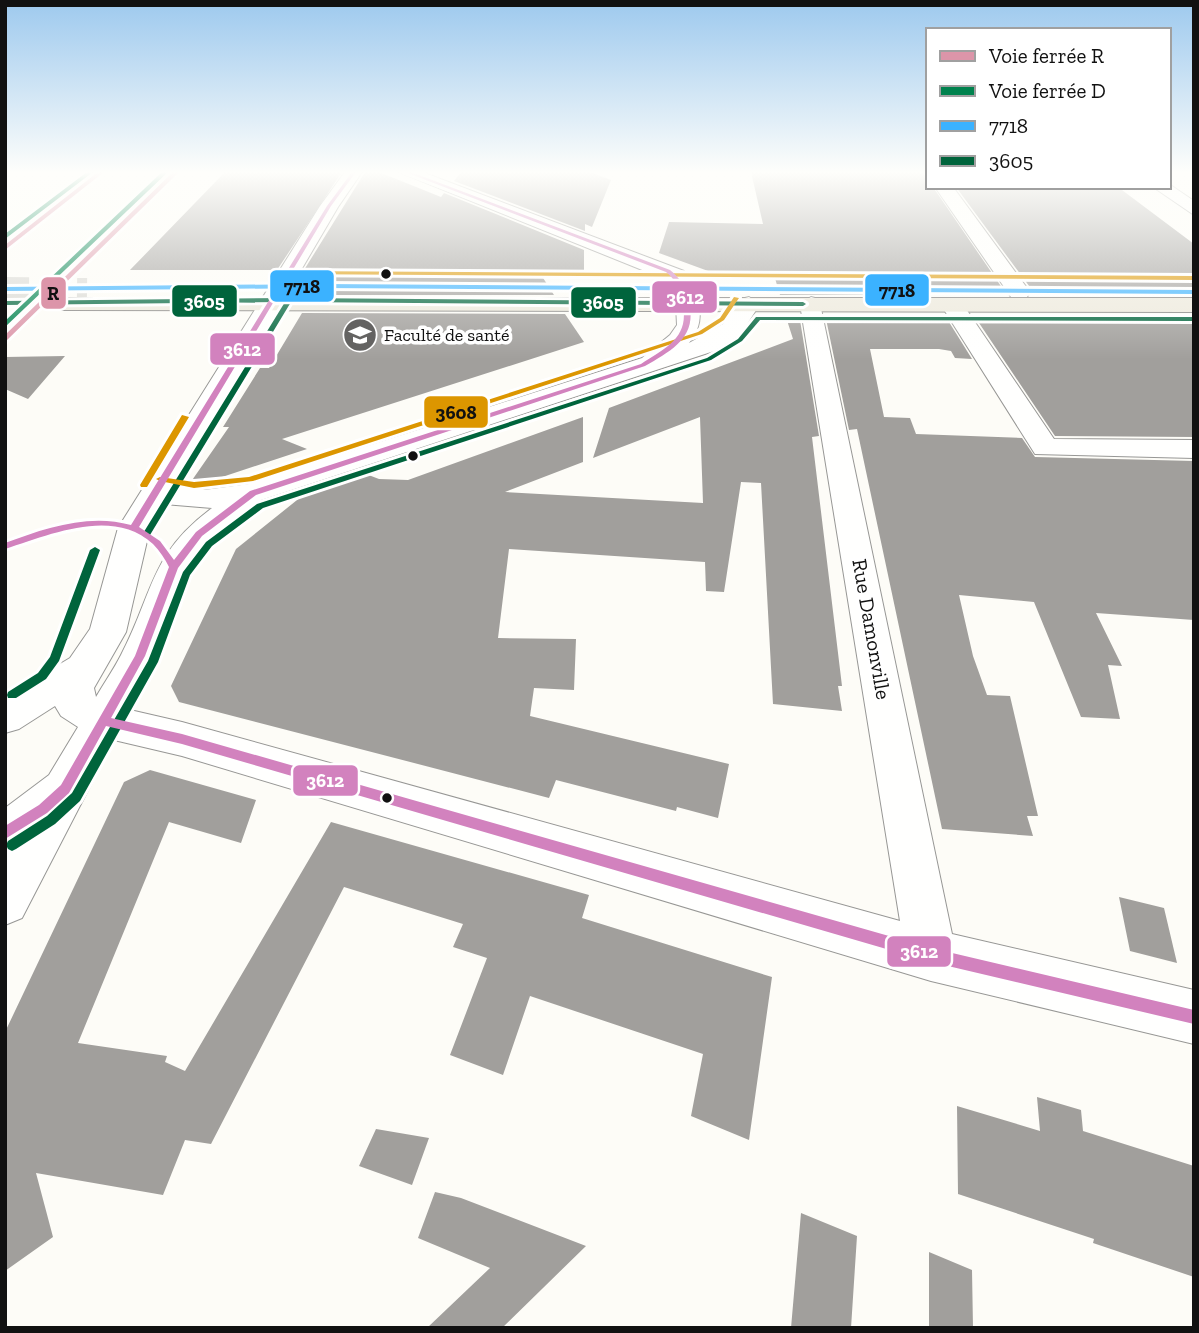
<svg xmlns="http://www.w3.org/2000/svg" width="1199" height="1333" viewBox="0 0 1199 1333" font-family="'Zilla Slab',serif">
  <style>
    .building { fill: #a19f9c }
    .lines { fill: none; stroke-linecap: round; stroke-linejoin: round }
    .primary-tunnel { stroke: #dad9d4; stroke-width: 24; stroke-dasharray: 24 12; stroke-linecap: butt }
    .minor-casing { stroke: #979795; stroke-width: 2 }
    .primary-casing { stroke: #858482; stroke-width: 2 }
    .minor { fill: #fffffe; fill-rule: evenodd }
    .primary { fill: #ede9dc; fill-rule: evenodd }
    .bus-1-casing { stroke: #fff; stroke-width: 6 }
    .bus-2-casing { stroke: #fff; stroke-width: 6 }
    .bus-3-casing { stroke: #fff; stroke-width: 6 }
    .bus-4-casing { stroke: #fff; stroke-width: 6 }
    .bus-1 { fill: #3bb2ff; fill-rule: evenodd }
    .bus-2 { fill: #00643c; fill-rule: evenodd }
    .bus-3 { fill: #dc9600; fill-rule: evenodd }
    .bus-4 { fill: #d282be; fill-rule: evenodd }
    .rail-1-casing { stroke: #fff; stroke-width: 6 }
    .rail-2-casing { stroke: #fff; stroke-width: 6 }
    .rail-1 { fill: #dc95a9; fill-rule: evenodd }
    .rail-2 { fill: #00824e; fill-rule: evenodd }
    .bus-dot { fill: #111; stroke: #fff; stroke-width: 2.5 }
    .labels { text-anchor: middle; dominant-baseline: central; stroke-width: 7; stroke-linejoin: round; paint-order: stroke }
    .far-poi-label { font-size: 18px; fill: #111; stroke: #fff; text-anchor: start }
    .street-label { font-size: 21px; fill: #111; stroke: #fff }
    .line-badge { stroke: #fff; stroke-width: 2.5 }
    .badge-label { font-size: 19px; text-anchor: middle; font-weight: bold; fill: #fff }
    .pale-badge-label { font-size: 19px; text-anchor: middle; font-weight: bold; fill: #111 }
  </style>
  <rect width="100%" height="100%" fill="#fdfcf7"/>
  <path class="building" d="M 225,172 L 342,172 L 277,270 L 130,270 Z
    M 365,172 L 379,172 L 441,197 L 444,193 L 584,250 L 584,271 L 538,270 L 554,295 L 313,295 L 328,270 L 304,270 Z
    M 461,172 L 590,172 L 611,180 L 592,227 L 585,224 L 585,231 L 454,181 Z
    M 751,172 L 922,172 L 928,180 L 928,187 L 933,187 L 1007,295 L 780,295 L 774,275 L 719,275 L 659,253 L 669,222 L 763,224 Z
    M 956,187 L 1118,187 L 1194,244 L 1194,295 L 1031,295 L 1032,290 Z
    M 302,313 L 565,314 L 584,342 L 282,439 L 307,449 L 195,486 L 188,486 L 229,427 L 223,427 L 260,368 L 269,368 Z
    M 785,314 L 799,314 L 819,436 L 812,437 L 842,686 L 838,686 L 842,711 L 773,704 L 761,483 L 741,482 L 724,592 L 706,591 L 705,562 L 509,549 L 498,638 L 576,639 L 574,690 L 534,688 L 530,716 L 729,764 L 718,818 L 677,807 L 676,811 L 556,780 L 549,798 L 179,702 L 171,686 L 236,549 L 317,484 L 358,471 L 379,479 L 408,480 L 583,417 L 583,462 L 505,492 L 703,503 L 700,417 L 593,458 L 609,408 L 793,339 Z
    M 825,314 L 944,314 L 972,359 L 955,358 L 951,351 L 939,349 L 870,349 L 884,417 L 910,418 L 916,434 L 1022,438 L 1035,457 L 1194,461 L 1194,620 L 1096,613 L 1122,666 L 1108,665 L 1120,719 L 1081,717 L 1034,602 L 959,595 L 973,656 L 987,695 L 1010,696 L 1038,816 L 1027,816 L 1033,836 L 942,829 L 857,429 L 849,430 Z
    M 973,314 L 1194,315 L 1194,437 L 1055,436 Z
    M 65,356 L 28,399 L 5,389 L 5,357 Z
    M 150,770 L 256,800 L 241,843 L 169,822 L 78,1043 L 167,1056 L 165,1062 L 185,1071 L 331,822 L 589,895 L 582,918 L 772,977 L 749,1140 L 691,1116 L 703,1054 L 530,996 L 503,1075 L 450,1055 L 487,958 L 453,947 L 463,924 L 344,887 L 211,1144 L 185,1140 L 163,1195 L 36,1173 L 53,1237 L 5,1271 L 5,1032 L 124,782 Z
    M 1119,897 L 1164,908 L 1177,963 L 1130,951 Z
    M 1037,1097 L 1081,1110 L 1083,1131 L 1194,1166 L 1194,1277 L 1093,1243 L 1094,1239 L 958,1194 L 957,1106 L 1040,1131 Z
    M 376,1129 L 429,1138 L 412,1185 L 359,1166 Z
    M 435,1192 L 461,1198 L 586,1246 L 502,1328 L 427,1328 L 490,1268 L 418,1238 Z
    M 801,1213 L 857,1236 L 851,1328 L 791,1328 Z
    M 929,1252 L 972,1270 L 973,1328 L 929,1328 Z"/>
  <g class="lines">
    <path class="primary-tunnel" d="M 5,289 L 87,290"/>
    <g class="minor-casing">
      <path id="minor" d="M 345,172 L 362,172 L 338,207 L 174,487 L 204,490 L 249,484 L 642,358 L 670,335 L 677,325 L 676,305 L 667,280 L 399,172 L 422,172 L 684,271 C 699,294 708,321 689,343 L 723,324 L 741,299 L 749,297 L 760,304 L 740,335 L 714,351 L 261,500 L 211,542 L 190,570 L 159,656 L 130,710 L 182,722 L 900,921 L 800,304 L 811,297 L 819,299 L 952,934 L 1194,990 L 1194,1044 L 931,981 L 182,756 L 114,740 L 22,918 L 5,925 L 5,808 L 49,775 L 78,727 L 61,716 L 55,706 L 19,729 L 5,733 L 5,697 L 70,658 L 90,629 L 118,528 L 320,206 ZM 164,504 L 212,508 C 149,555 154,592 121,655 C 114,669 104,683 96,697 L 94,688 L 126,632 L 150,528 Z
        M 1169,184 L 1194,201 L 1194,215 L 1153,187 L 1169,187 Z
        M 935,187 L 953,187 L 1030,292 L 1027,297 L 1011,297 Z
        M 952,298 L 960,300 L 1054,439 L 1194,440 L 1194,458 L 1035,454 L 941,305 Z"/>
    </g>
    <g class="primary-casing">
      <path id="primary" d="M 68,298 L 1194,298 L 1194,312 L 60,310 L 57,305 Z"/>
    </g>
    <use href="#minor" class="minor"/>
    <use href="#primary" class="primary"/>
    <g class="bus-1-casing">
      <path id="bus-1" d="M 322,284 L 1194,290 L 1194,294 L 322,288 L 5,291 L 5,287 Z"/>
    </g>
    <g class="bus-2-casing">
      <path id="bus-2" d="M 293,292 L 296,294 L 293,298 L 803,302 L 806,304 L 803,306 L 291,302 L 150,535 L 146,538 L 142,535 L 285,302 L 5,305 L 5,301 L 287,298 Z
        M 756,317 L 1194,317 L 1194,321 L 760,320 L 742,341 L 711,360 L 263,508 L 212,546 L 190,575 L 158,662 L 80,801 L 55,824 L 16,849 L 12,851 L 8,849 L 6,845 L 8,841 L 47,816 L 72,793 L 148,661 L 183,572 L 206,542 L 257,504 L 707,358 L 738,339 Z
        M 95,547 L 100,550 L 59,661 L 46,679 L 16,698 L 8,698 L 7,695 L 8,692 L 38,673 L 50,657 L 90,550 Z"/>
    </g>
    <g class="bus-3-casing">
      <path id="bus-3" d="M 281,271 L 1194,276 L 1194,280 L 279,274 L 278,273 Z
        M 734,297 L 739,298 L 724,320 L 702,334 L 253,481 L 194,488 L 160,481 L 156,479 L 160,477 L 194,482 L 249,477 L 698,332 L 720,318 Z
        M 182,415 L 189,417 L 147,487 L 141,487 L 140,485 Z"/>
    </g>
    <g class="bus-4-casing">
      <path id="bus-4" d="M 352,172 L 356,172 L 331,206 L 139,527 L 160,541 L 174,560 L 196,532 L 250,491 L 641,364 C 667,347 691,337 682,301 C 680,289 675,279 666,272 L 405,172 L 411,172 L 670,270 C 679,277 685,286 688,298 C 699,336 674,349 645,366 L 256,495 L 202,536 L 178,568 L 145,656 L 111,718 L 182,734 L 931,948 L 1194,1010 L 1194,1024 L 931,962 L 182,744 L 106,726 L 69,793 L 47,813 L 5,839 L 5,826 L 39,805 L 61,785 L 135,656 L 169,567 C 165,559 160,551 153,544 C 112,507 50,535 5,549 L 5,543 C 45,528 89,513 131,525 L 327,206 Z"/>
    </g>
    <use href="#bus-1" class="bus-1"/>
    <use href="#bus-2" class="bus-2"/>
    <use href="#bus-3" class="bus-3"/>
    <use href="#bus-4" class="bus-4"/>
    <g class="rail-1-casing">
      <path id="rail-1" d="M 98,172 L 104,172 L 5,250 L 5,245 Z
        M 173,172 L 179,172 L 5,342 L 5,335 Z"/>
    </g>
    <g class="rail-2-casing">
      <path id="rail-2" d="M 87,172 L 93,172 L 5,239 L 5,234 Z
        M 162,172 L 168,172 L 5,327 L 5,321 Z"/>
    </g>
    <use href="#rail-1" class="rail-1"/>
    <use href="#rail-2" class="rail-2"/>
  </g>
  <linearGradient id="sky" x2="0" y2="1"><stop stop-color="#9dc9ee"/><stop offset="0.48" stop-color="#fefefb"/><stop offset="1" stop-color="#fefefb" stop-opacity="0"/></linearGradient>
  <rect width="1199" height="359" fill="url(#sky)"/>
  <defs>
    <g id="university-disc" transform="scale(1.75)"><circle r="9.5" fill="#646362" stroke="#fff"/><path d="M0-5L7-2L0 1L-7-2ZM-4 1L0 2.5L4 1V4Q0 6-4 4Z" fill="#fff"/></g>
  </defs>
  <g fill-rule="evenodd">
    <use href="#university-disc" x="360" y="335"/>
  </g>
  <g class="bus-dot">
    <circle cx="386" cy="274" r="6"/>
    <circle cx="413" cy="456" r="6"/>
    <circle cx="387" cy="798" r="6"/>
  </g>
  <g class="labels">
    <g class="far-poi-label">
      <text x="384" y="335">Faculté de santé</text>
    </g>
    <g class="street-label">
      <text transform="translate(872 629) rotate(80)">Rue Damonville</text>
    </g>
  </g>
  <g class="line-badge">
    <rect x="269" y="269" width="66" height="34" rx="7" fill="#3bb2ff"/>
    <rect x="864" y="273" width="66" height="34" rx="7" fill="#3bb2ff"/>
    <rect x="40" y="276" width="27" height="34" rx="7" fill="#dc95a9"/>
    <rect x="651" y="280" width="67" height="34" rx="7" fill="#d282be"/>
    <rect x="171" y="284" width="67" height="34" rx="7" fill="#00643c"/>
    <rect x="570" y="286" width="67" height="33" rx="7" fill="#00643c"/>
    <rect x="209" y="332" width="67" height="34" rx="7" fill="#d282be"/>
    <rect x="423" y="395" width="66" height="34" rx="7" fill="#dc9600"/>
    <rect x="292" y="764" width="67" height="33" rx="7" fill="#d282be"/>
    <rect x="886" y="935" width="66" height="33" rx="7" fill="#d282be"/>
  </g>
  <g class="badge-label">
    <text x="685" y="304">3612</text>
    <text x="204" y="308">3605</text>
    <text x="603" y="309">3605</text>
    <text x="242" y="356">3612</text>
    <text x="325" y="787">3612</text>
    <text x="919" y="958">3612</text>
  </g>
  <g class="pale-badge-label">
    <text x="302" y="293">7718</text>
    <text x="897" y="297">7718</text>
    <text x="53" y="300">R</text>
    <text x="456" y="419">3608</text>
  </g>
  <rect width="1199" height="1333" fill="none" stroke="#111111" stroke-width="14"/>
  <rect x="926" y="28" width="245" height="161" fill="#ffffff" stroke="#a0a0a0" stroke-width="2"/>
  <rect x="940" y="51" width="35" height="10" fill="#dc95a9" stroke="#a0a0a0" stroke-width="2"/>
  <text x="989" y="63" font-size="21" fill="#111111">Voie ferrée R</text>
  <rect x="940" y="86" width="35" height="10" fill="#00824e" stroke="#a0a0a0" stroke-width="2"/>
  <text x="989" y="98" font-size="21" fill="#111111">Voie ferrée D</text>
  <rect x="940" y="121" width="35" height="10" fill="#3bb2ff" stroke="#a0a0a0" stroke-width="2"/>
  <text x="989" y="133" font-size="21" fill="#111111">7718</text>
  <rect x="940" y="156" width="35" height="10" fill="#00643c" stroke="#a0a0a0" stroke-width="2"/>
  <text x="989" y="168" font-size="21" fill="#111111">3605</text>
</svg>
